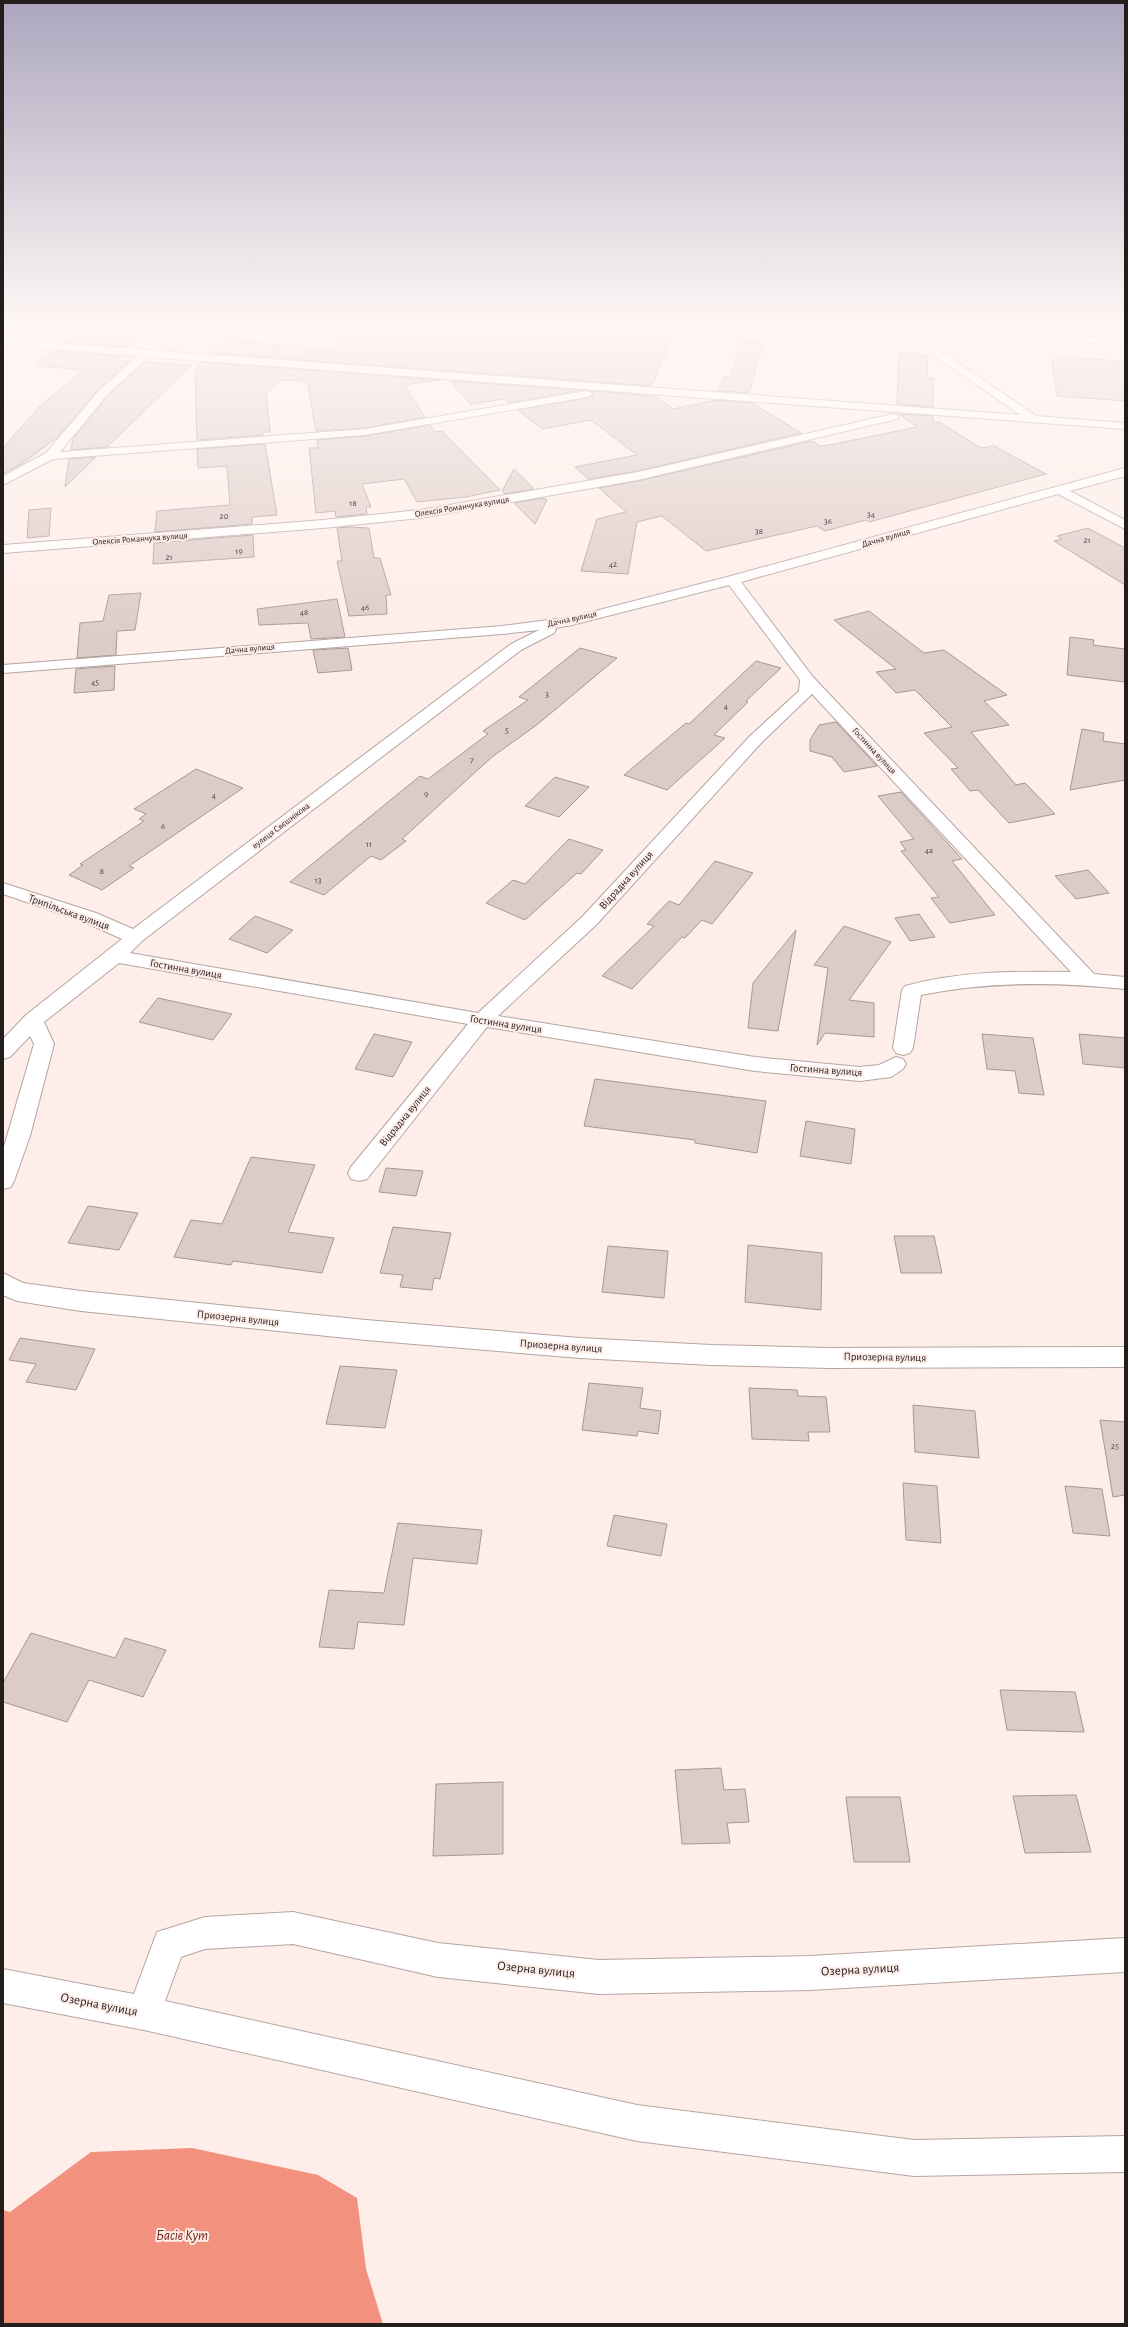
<svg xmlns="http://www.w3.org/2000/svg" width="1128" height="2327" viewBox="0 0 1128 2327" font-family="'Alegreya Sans',sans-serif">
  <style>
    .water { fill: #f1917e }
    .building { fill: #dccbc7; stroke: #a89895 }
    .lines { fill: none; stroke-linecap: round; stroke-linejoin: round }
    .minor-casing { stroke: #b5a5a1; stroke-width: 2 }
    .path { stroke: #948986; stroke-width: 1.5; stroke-dasharray: 0.5 1.5; stroke-linecap: butt }
    .minor { fill: #fff; fill-rule: evenodd }
    .labels { text-anchor: middle; dominant-baseline: central; stroke-width: 4; stroke-linejoin: round; paint-order: stroke }
    .number-label { font-size: 9px; fill: #514847 }
    .far-street-label { font-size: 9px; fill: #231d1c; stroke: #feede9 }
    .street-label { font-size: 11px; fill: #231d1c; stroke: #feede9 }
    .near-street-label { font-size: 13px; fill: #231d1c; stroke: #feede9 }
    .near-water-label { font-size: 14px; font-style: italic; fill: #701c0d; stroke: #feede9 }
  </style>
  <rect width="100%" height="100%" fill="#feede9"/>
  <path class="water" d="M 192,2148 L 318,2175 L 357,2198 L 366,2269 L 383,2324 L 3,2324 L 3,2210 L 10,2212 L 91,2152 Z"/>
  <path class="building" d="M 346,321 L 549,321 L 676,328 L 652,386 L 211,353 L 226,339 L 257,341 L 255,343 L 332,349 L 346,331 Z
    M 76,330 L 143,333 L 128,347 L 64,342 Z
    M 740,340 L 764,341 L 749,393 L 719,391 L 724,377 L 731,377 Z
    M 54,351 L 119,356 L 115,360 L 129,361 L 97,391 L 58,437 L 23,463 L 3,474 L 3,448 L 38,408 L 84,370 L 38,366 Z
    M 899,353 L 928,355 L 927,378 L 933,378 L 933,407 L 897,404 Z
    M 1056,357 L 1125,361 L 1125,401 L 1057,396 L 1052,360 L 1057,360 Z
    M 145,362 L 192,365 L 107,447 L 71,450 L 73,439 L 107,397 Z
    M 201,362 L 441,380 L 404,385 L 425,417 L 365,428 L 316,431 L 307,381 L 280,380 L 266,394 L 270,432 L 262,432 L 263,435 L 197,440 L 195,368 Z
    M 451,381 L 581,390 L 509,403 L 504,399 L 470,404 Z
    M 591,391 L 655,396 L 673,409 L 716,400 L 752,403 L 801,433 L 638,471 L 588,479 L 575,467 L 637,455 L 591,420 L 542,429 L 518,410 L 587,398 L 594,395 Z
    M 899,414 L 933,416 L 934,423 L 939,422 L 981,448 L 994,446 L 1046,474 L 869,522 L 866,520 L 825,531 L 817,526 L 706,551 L 662,516 L 637,522 L 628,574 L 581,571 L 597,519 L 626,512 L 599,488 L 638,481 L 812,441 L 820,446 L 829,445 L 917,427 Z
    M 430,425 L 435,432 L 442,431 L 500,490 L 466,497 L 417,502 L 404,479 L 362,484 L 371,507 L 366,507 L 367,514 L 336,517 L 335,511 L 316,513 L 309,448 L 318,448 L 317,440 L 365,436 Z
    M 265,444 L 277,515 L 252,517 L 252,524 L 155,532 L 157,511 L 230,505 L 227,466 L 198,468 L 197,449 Z
    M 96,457 L 65,487 L 69,459 Z
    M 514,469 L 534,489 L 505,494 L 502,491 Z
    M 544,498 L 547,500 L 535,524 L 514,503 Z
    M 51,508 L 49,536 L 27,538 L 29,510 Z
    M 350,527 L 369,528 L 374,558 L 380,558 L 391,595 L 386,595 L 387,614 L 349,616 L 337,561 L 342,561 L 337,528 Z
    M 1088,528 L 1125,548 L 1125,585 L 1054,541 L 1062,539 L 1057,536 Z
    M 253,535 L 254,557 L 153,564 L 154,543 Z
    M 141,593 L 135,630 L 117,631 L 116,655 L 77,658 L 80,623 L 103,621 L 109,595 Z
    M 337,599 L 345,637 L 311,639 L 308,623 L 259,625 L 257,609 Z
    M 869,611 L 924,653 L 944,650 L 1007,695 L 984,701 L 1009,725 L 971,732 L 1016,785 L 1025,783 L 1055,814 L 1009,823 L 978,790 L 970,791 L 951,769 L 958,768 L 924,733 L 952,727 L 915,690 L 896,693 L 876,672 L 896,669 L 834,620 Z
    M 1070,637 L 1094,640 L 1093,645 L 1125,649 L 1125,682 L 1067,675 Z
    M 348,648 L 352,670 L 318,673 L 313,650 Z
    M 580,648 L 617,658 L 538,724 L 492,757 L 402,839 L 406,841 L 381,860 L 371,856 L 324,895 L 290,882 L 420,776 L 428,779 L 488,734 L 483,731 L 528,700 L 519,697 Z
    M 756,661 L 781,668 L 746,701 L 748,702 L 714,735 L 725,738 L 667,790 L 624,775 L 686,723 L 689,724 Z
    M 115,666 L 114,690 L 74,693 L 76,669 Z
    M 836,722 L 877,766 L 844,772 L 832,757 L 810,751 L 810,740 L 819,725 Z
    M 1082,729 L 1104,733 L 1103,741 L 1125,744 L 1125,780 L 1070,790 Z
    M 196,769 L 243,788 L 129,866 L 134,868 L 102,890 L 69,875 L 83,865 L 80,864 L 144,821 L 139,819 L 146,814 L 134,809 Z
    M 555,777 L 589,787 L 559,817 L 525,806 Z
    M 901,792 L 962,859 L 952,861 L 995,915 L 950,923 L 931,898 L 939,897 L 901,851 L 906,850 L 900,842 L 914,839 L 878,796 Z
    M 569,839 L 603,850 L 581,874 L 577,873 L 525,920 L 486,903 L 513,880 L 525,884 Z
    M 715,861 L 753,873 L 712,924 L 702,920 L 685,938 L 682,937 L 632,989 L 602,976 L 654,926 L 647,924 L 669,901 L 679,905 Z
    M 1088,870 L 1109,893 L 1076,899 L 1055,876 Z
    M 919,914 L 935,937 L 910,941 L 895,918 Z
    M 255,916 L 293,930 L 267,953 L 229,939 Z
    M 844,926 L 891,942 L 849,1000 L 874,1003 L 874,1037 L 825,1033 L 817,1045 L 828,968 L 814,965 Z
    M 796,930 L 778,1031 L 748,1028 L 753,983 Z
    M 158,998 L 232,1014 L 213,1040 L 139,1022 Z
    M 374,1034 L 412,1042 L 393,1077 L 355,1069 Z
    M 982,1034 L 1033,1038 L 1044,1095 L 1019,1093 L 1015,1071 L 987,1069 Z
    M 1079,1034 L 1125,1038 L 1125,1068 L 1083,1064 Z
    M 595,1079 L 766,1101 L 757,1153 L 695,1143 L 695,1140 L 584,1126 Z
    M 806,1121 L 855,1129 L 851,1164 L 800,1156 Z
    M 251,1157 L 315,1165 L 288,1232 L 334,1238 L 322,1273 L 233,1261 L 231,1265 L 174,1257 L 191,1220 L 222,1224 Z
    M 386,1168 L 423,1171 L 416,1196 L 379,1192 Z
    M 88,1206 L 138,1213 L 119,1250 L 68,1243 Z
    M 393,1227 L 451,1233 L 440,1279 L 434,1278 L 432,1290 L 400,1287 L 403,1275 L 380,1273 Z
    M 894,1236 L 934,1236 L 942,1273 L 901,1273 Z
    M 748,1245 L 822,1253 L 821,1310 L 745,1302 Z
    M 608,1246 L 668,1251 L 664,1298 L 602,1292 Z
    M 20,1338 L 95,1349 L 76,1390 L 26,1382 L 36,1364 L 9,1360 Z
    M 340,1366 L 397,1370 L 385,1428 L 326,1424 Z
    M 589,1383 L 643,1388 L 640,1408 L 661,1411 L 658,1434 L 638,1431 L 637,1436 L 582,1430 Z
    M 749,1388 L 797,1390 L 798,1396 L 826,1397 L 830,1432 L 808,1432 L 809,1441 L 752,1439 Z
    M 913,1405 L 975,1411 L 979,1458 L 915,1452 Z
    M 1100,1420 L 1125,1422 L 1125,1495 L 1113,1497 Z
    M 903,1483 L 937,1486 L 941,1543 L 906,1540 Z
    M 1065,1486 L 1102,1489 L 1110,1536 L 1073,1533 Z
    M 614,1515 L 667,1524 L 661,1556 L 607,1546 Z
    M 398,1523 L 482,1530 L 477,1564 L 413,1558 L 404,1625 L 358,1622 L 354,1649 L 319,1647 L 329,1590 L 384,1593 Z
    M 31,1633 L 115,1658 L 125,1638 L 166,1650 L 143,1697 L 89,1680 L 67,1722 L 3,1702 L 3,1683 Z
    M 1000,1690 L 1075,1692 L 1084,1732 L 1007,1730 Z
    M 721,1768 L 724,1790 L 745,1789 L 749,1822 L 727,1823 L 730,1843 L 682,1844 L 675,1770 Z
    M 503,1782 L 503,1854 L 433,1856 L 436,1784 Z
    M 1076,1795 L 1091,1852 L 1025,1853 L 1013,1796 Z
    M 846,1797 L 900,1797 L 910,1862 L 854,1862 Z"/>
  <g class="lines">
    <g class="minor-casing">
      <path id="minor" d="M 848,321 L 935,323 L 1125,340 L 1125,346 L 906,327 L 1036,416 L 1125,423 L 1125,429 L 148,357 L 106,396 L 60,452 L 365,429 L 587,391 L 593,394 L 587,397 L 365,435 L 53,459 L 3,485 L 3,476 L 46,453 L 98,392 L 137,356 L 3,345 L 3,339 L 1020,415 L 892,326 L 853,324 Z
        M 893,414 L 897,415 L 899,417 L 897,419 L 638,480 L 420,518 L 323,528 L 3,553 L 3,545 L 323,520 L 420,510 L 638,472 Z
        M 1125,468 L 1125,476 L 1070,491 L 1125,520 L 1125,529 L 1058,494 L 741,582 L 813,677 L 1094,974 L 1125,977 L 1125,989 C 1057,982 989,981 921,995 L 913,1048 L 910,1053 L 903,1055 L 896,1053 L 893,1048 L 902,990 L 905,986 C 959,971 1016,971 1071,972 L 812,694 L 762,742 L 597,924 L 498,1016 L 755,1057 L 860,1067 L 879,1065 L 896,1057 L 903,1059 L 906,1064 L 903,1069 L 891,1077 L 860,1081 L 755,1071 L 487,1027 L 367,1179 L 359,1181 L 351,1179 L 348,1173 L 351,1167 L 468,1024 L 119,963 L 44,1022 L 54,1044 L 30,1136 L 14,1181 L 11,1187 L 3,1189 L 3,1150 L 34,1044 L 30,1036 L 10,1057 L 3,1059 L 3,1039 L 26,1015 L 122,939 L 82,921 L 3,894 L 3,883 L 96,913 L 133,929 L 511,644 L 539,630 L 502,634 L 3,673 L 3,665 L 502,626 L 572,617 L 727,577 ZM 729,585 L 800,680 L 799,691 L 750,736 L 583,916 L 478,1013 L 130,953 L 142,941 L 521,650 L 554,633 L 556,630 L 555,628 L 572,625 Z
        M 3,1273 L 23,1283 L 81,1291 L 366,1320 L 580,1338 L 711,1345 L 829,1348 L 1125,1347 L 1125,1367 L 829,1368 L 711,1365 L 580,1358 L 366,1340 L 81,1311 L 17,1301 L 3,1295 Z
        M 293,1912 L 438,1943 L 599,1960 L 810,1956 L 1125,1938 L 1125,1972 L 810,1990 L 599,1994 L 438,1977 L 293,1944 L 205,1949 L 181,1957 L 165,2001 L 637,2105 L 914,2140 L 1125,2136 L 1125,2172 L 914,2176 L 637,2141 L 144,2030 L 3,2003 L 3,1969 L 134,1994 L 157,1932 L 205,1917 Z"/>
    </g>
    <path class="path" d="M 198,338 L 217,321"/>
    <use href="#minor" class="minor"/>
  </g>
  <linearGradient id="sky" x2="0" y2="1"><stop stop-color="#aba6be"/><stop offset="0.5" stop-color="#fff7f5"/><stop offset="1" stop-color="#fff7f5" stop-opacity="0"/></linearGradient>
  <rect width="1128" height="647" fill="url(#sky)"/>
  <g class="labels">
    <g class="number-label">
      <text x="353" y="503">18</text>
      <text x="871" y="514">34</text>
      <text x="224" y="516">20</text>
      <text x="828" y="521">36</text>
      <text x="759" y="531">38</text>
      <text x="1087" y="540">21</text>
      <text x="239" y="551">19</text>
      <text x="169" y="557">21</text>
      <text x="613" y="564">42</text>
      <text x="365" y="607">46</text>
      <text x="304" y="612">48</text>
      <text x="95" y="682">45</text>
      <text x="547" y="694">3</text>
      <text x="726" y="706">4</text>
      <text x="507" y="730">5</text>
      <text x="472" y="760">7</text>
      <text x="426" y="794">9</text>
      <text x="214" y="795">4</text>
      <text x="163" y="826">6</text>
      <text x="369" y="844">11</text>
      <text x="929" y="850">4а</text>
      <text x="102" y="871">8</text>
      <text x="318" y="880">13</text>
      <text x="1115" y="1446">25</text>
    </g>
    <g class="far-street-label">
      <text transform="translate(462 507) rotate(-9)">Олексія Романчука вулиця</text>
      <text transform="translate(886 538) rotate(-16)">Дачна вулиця</text>
      <text transform="translate(140 539) rotate(-4)">Олексія Романчука вулиця</text>
      <text transform="translate(572 619) rotate(-12)">Дачна вулиця</text>
      <text transform="translate(250 649) rotate(-5)">Дачна вулиця</text>
      <text transform="translate(874 751) rotate(47)">Гостинна вулиця</text>
      <text transform="translate(281 826) rotate(-37)">вулиця Свєшнікова</text>
    </g>
    <g class="street-label">
      <text transform="translate(626 880) rotate(-48)">Відрадна вулиця</text>
      <text transform="translate(69 912) rotate(20)">Трипільська вулиця</text>
      <text transform="translate(186 969) rotate(10)">Гостинна вулиця</text>
      <text transform="translate(506 1024) rotate(9)">Гостинна вулиця</text>
      <text transform="translate(826 1070) rotate(4)">Гостинна вулиця</text>
      <text transform="translate(405 1116) rotate(-51)">Відрадна вулиця</text>
      <text transform="translate(238 1318) rotate(6)">Приозерна вулиця</text>
      <text transform="translate(561 1346) rotate(4)">Приозерна вулиця</text>
      <text transform="translate(885 1357) rotate(1)">Приозерна вулиця</text>
    </g>
    <g class="near-street-label">
      <text transform="translate(536 1970) rotate(6)">Озерна вулиця</text>
      <text transform="translate(860 1970) rotate(-3)">Озерна вулиця</text>
      <text transform="translate(99 2005) rotate(11)">Озерна вулиця</text>
    </g>
    <g class="near-water-label">
      <text x="182" y="2236">Басів Кут</text>
    </g>
  </g>
  <rect width="1128" height="2327" fill="none" stroke="#231d1c" stroke-width="8"/>
</svg>
